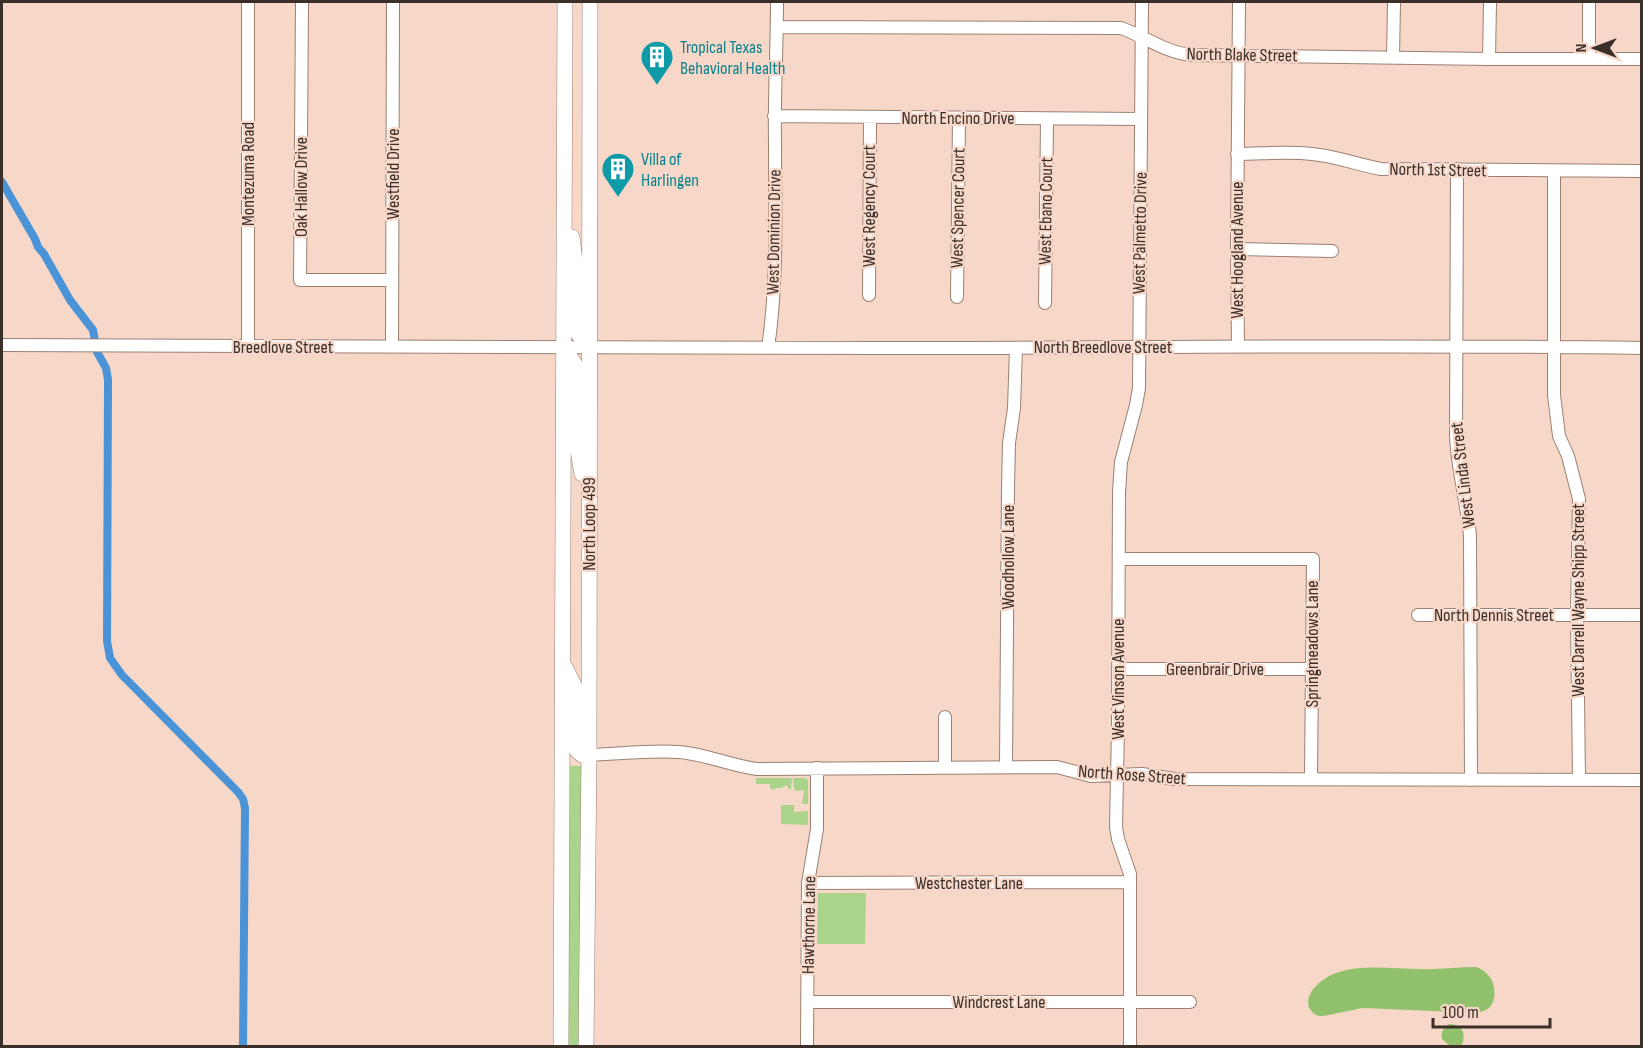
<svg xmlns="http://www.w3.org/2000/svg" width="1643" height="1048" viewBox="0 0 1643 1048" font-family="'Sofia Sans Condensed',sans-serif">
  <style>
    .green { fill: #a9d489 }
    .forest { fill: #91c16c }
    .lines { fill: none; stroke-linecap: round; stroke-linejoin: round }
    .canal { stroke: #4a93d7; stroke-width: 8 }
    .minor-casing { stroke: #9b8072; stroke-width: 14 }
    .major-casing { stroke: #9b8072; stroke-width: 16 }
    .minor { stroke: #fff; stroke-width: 12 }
    .major { stroke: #fff; stroke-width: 15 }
    .labels { text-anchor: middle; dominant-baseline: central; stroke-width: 4.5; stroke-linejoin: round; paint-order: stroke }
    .culture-label { font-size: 18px; fill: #0d838f; stroke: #f6d7c8; text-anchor: start }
    .street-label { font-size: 18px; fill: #3a2f29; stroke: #f6d7c8 }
  </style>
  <rect width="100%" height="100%" fill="#f6d7c8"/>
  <path class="green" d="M 568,766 L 581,766 L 580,1046 L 568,1046 Z
    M 756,778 L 792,778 L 791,789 L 788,789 L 788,786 L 783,786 L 783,788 L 776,788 L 773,790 L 770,788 L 770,784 L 756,784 Z
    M 793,778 L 805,778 L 808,780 L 808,804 L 802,804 L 804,790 L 795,791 L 794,787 Z
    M 781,805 L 794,805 L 794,812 L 808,811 L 808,825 L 781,824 Z
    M 818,893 L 866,893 L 865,944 L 817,944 Z"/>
  <path class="forest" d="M 1476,967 C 1481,969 1485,971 1488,975 C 1496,983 1498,1003 1486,1010 C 1483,1011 1480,1012 1477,1013 L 1364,1008 C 1355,1009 1323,1017 1319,1016 C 1314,1015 1311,1011 1309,1007 C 1304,992 1324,977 1336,973 C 1362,964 1393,969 1420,969 C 1438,970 1457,967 1476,967 Z
    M 1449,1024 C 1463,1024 1467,1035 1461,1046 L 1450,1046 L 1442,1039 C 1441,1032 1443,1028 1449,1024 Z"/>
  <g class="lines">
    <path class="canal" d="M 2,182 L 35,239 L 38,247 L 44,254 L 70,300 L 93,330 L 97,352 L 106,368 L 108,380 L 107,641 L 110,658 L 122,675 L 238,792 L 243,799 L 245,808 L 243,1046"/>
    <g class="minor-casing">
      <path id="minor" d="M 248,2 L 248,346
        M 302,2 L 300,280 L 392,280
        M 777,27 L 1121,28 C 1146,37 1166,53 1192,55 L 1489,59 L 1642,59
        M 1393,58 L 1394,2
        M 1489,59 L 1490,2
        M 1589,59 L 1589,2
        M 774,116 L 1141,119
        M 1237,154 C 1262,154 1288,151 1312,154 C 1336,156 1358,165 1381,169 L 1642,171
        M 1457,169 L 1456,435 C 1457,469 1467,502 1470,536 L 1471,780
        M 1554,171 L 1554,395 L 1559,436 L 1568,456 L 1579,499 L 1577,615 L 1579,779
        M 1237,249 L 1332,251
        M 869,295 L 870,118
        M 957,297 L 959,118
        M 1045,303 L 1047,119
        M 2,345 C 293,346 584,348 875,348 C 1131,348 1386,344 1642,348
        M 1238,346 L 1237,249 L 1239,2
        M 392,347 L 393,2
        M 768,348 C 778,280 775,212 775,143 C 774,96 777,49 777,2
        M 1119,559 L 1313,559 L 1311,779
        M 1418,615 L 1642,615
        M 1118,669 L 1312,669
        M 589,755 C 618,754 651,750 679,752 C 706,754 731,766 757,769 L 1057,767 L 1091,776 L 1142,774 L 1175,779 L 1642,780
        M 945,767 L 945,717
        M 1006,767 L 1008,488 L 1009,443 L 1014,408 L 1016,348
        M 808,883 L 1130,882
        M 808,1002 L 1190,1002
        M 807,1046 L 808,883 L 817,829 L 817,768
        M 1130,1046 L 1130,874 L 1118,839 L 1116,827 L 1118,728 L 1119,492 L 1121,462 L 1136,405 L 1139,388 L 1142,2"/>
    </g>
    <g class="major-casing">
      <path id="major" d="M 572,237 L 576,269 L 576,331 L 589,348
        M 565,349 L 576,366 L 575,433 L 582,474
        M 565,667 L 574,685 L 577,751 L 582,755 L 589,755
        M 561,1046 L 565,2
        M 586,1046 L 589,755 L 590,2"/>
    </g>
    <use href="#minor" class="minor"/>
    <use href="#major" class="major"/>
  </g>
  <defs>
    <g id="building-pin" transform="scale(1.725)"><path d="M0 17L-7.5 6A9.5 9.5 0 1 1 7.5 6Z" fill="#0f9aa8" stroke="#f6d7c8"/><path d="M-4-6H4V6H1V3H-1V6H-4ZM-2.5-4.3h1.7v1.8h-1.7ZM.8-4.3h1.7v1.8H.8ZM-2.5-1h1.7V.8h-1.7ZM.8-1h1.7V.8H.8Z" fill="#fff"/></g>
  </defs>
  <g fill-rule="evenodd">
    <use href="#building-pin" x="657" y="57"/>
    <use href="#building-pin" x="618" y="169"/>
  </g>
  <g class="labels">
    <g class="culture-label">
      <text x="680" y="47">Tropical Texas<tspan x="680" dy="21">Behavioral Health</tspan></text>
      <text x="641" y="159">Villa of<tspan x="641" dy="21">Harlingen</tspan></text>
    </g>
    <g class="street-label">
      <text transform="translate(1242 55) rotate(1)">North Blake Street</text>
      <text x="958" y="118">North Encino Drive</text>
      <text transform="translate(1438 170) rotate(1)">North 1st Street</text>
      <text transform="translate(248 174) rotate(-90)">Montezuma Road</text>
      <text transform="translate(393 174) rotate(-90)">Westfield Drive</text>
      <text transform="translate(301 187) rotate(-90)">Oak Hallow Drive</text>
      <text transform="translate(869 206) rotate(-90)">West Regency Court</text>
      <text transform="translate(958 208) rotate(-89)">West Spencer Court</text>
      <text transform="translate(1046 211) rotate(-89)">West Ebano Court</text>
      <text transform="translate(774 232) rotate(-89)">West Dominion Drive</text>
      <text transform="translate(1140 233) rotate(-89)">West Palmetto Drive</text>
      <text transform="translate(1237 250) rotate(-90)">West Hoogland Avenue</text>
      <text x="283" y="347">Breedlove Street</text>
      <text x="1103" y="347">North Breedlove Street</text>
      <text transform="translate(1463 475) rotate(-97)">West Linda Street</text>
      <text transform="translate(589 524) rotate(-90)">North Loop 499</text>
      <text transform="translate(1008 557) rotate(-90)">Woodhollow Lane</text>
      <text transform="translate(1578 600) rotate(-90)">West Darrell Wayne Shipp Street</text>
      <text x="1494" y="615">North Dennis Street</text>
      <text transform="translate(1312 644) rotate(-90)">Springmeadows Lane</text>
      <text x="1215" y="669">Greenbrair Drive</text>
      <text transform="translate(1118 679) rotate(-90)">West Vinson Avenue</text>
      <text transform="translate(1132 775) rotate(4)">North Rose Street</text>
      <text x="969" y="883">Westchester Lane</text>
      <text transform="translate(809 925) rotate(-89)">Hawthorne Lane</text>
      <text x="999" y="1002">Windcrest Lane</text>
    </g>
  </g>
  <rect width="1643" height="1048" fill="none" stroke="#3a2f29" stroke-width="6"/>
  <g transform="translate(1595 48) rotate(270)" stroke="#f6d7c8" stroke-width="4.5" paint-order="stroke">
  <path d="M0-4.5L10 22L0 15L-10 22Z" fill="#3a2f29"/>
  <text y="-9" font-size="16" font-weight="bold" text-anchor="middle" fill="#3a2f29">N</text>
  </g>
  <path d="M1433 1018v9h117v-9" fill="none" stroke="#3a2f29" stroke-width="3"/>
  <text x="1442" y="1018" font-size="18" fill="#3a2f29" stroke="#f6d7c8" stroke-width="4.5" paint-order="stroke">100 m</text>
</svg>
